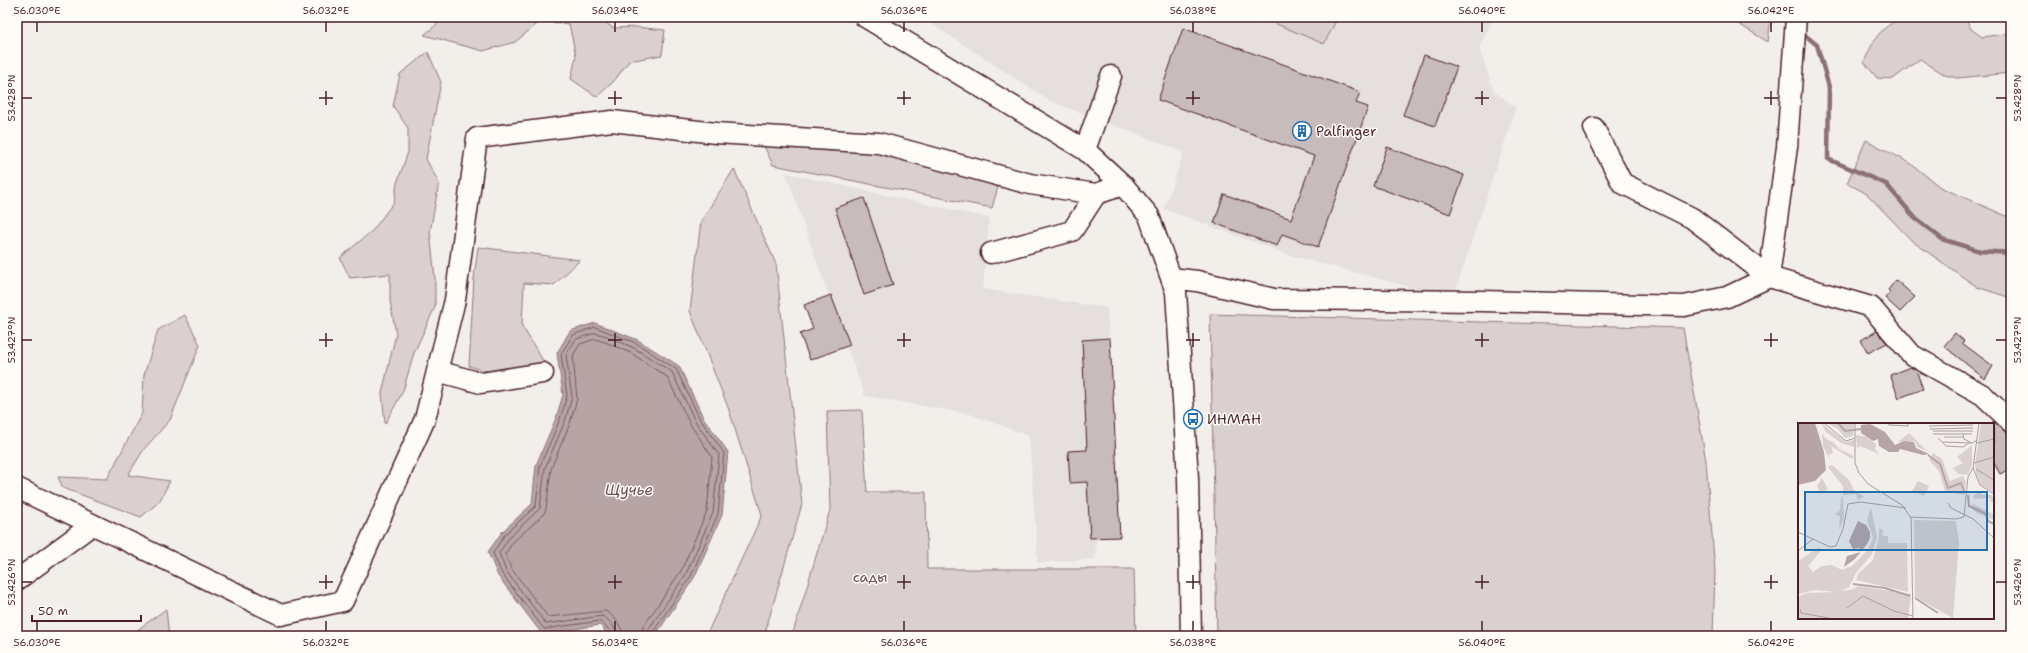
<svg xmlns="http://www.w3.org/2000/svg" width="2028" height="653" viewBox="0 0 2028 653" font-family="'Shantell Sans',sans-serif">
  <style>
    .built { fill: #e5dfdd }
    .green { fill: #d9d0cf; stroke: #92787d }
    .water { fill: #b7a5a6; stroke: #8b6f75 }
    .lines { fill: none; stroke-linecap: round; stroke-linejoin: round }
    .shore { stroke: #76555c; stroke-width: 1 }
    .stream { stroke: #8b6f75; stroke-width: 4.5 }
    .building { fill: #c8bbbb; stroke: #4a1f2b }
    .minor-casing { stroke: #4a1f2b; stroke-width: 23 }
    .minor { stroke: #fdfcf7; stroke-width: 20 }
    .ticks { fill: none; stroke: #4a1f2b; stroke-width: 1.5 }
    .labels { text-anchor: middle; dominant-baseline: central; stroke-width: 3; stroke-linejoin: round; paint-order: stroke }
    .poi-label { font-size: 14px; fill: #4a1f2b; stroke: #fdfcf7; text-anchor: start }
    .park-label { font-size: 14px; fill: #6e4b54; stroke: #fdfcf7 }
    .water-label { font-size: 15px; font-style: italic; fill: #704e56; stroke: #fdfcf7 }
    .inset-river { fill: none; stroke: #b7a5a6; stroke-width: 2 }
    .inset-road { fill: none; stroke: #af9c9e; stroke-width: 1 }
    .view { fill: #1f6fb2; fill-opacity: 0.15; stroke: #1f6fb2; stroke-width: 2 }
    .inset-edge { fill: none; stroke: #4a1f2b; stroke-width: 2 }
    .neatline { fill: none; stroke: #4a1f2b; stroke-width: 1.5 }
    .ticks-label { font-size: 10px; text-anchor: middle; fill: #4a1f2b }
  </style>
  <rect width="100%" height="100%" fill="#f2efeb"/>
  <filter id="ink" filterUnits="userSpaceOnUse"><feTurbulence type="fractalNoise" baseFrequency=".025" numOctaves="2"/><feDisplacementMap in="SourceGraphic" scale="8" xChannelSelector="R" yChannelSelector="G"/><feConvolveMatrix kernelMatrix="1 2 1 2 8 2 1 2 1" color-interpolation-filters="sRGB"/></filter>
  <g filter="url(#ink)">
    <path class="built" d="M 921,17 L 1494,17 L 1479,48 L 1494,91 L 1516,108 L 1456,289 L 1421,290 L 1289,255 L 1164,209 L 1184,152 L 1050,101 Z
      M 786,173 L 989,218 L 983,289 L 1107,308 L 1120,537 L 1096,538 L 1095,559 L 1038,563 L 1029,436 L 970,414 L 865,396 L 847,347 L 810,360 L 800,334 L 813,329 L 804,305 L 829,296 Z"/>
    <path class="green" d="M 436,17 L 598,17 L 613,28 L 635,27 L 665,30 L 662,55 L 629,61 L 614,81 L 597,97 L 571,79 L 576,56 L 569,24 L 541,21 L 515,42 L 483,51 L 424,35 L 437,24 Z
      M 1260,17 L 1338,17 L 1324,44 Z
      M 1716,17 L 1771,17 L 1768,42 L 1732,20 Z
      M 1904,17 L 1965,17 L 1971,29 L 1982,37 L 2011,33 L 2011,73 L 1957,78 L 1945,75 L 1920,59 L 1893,79 L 1877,78 L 1864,62 C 1876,36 1878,29 1904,17 Z
      M 428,52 L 441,82 L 426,159 L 439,183 L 430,232 L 435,278 L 435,307 L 414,353 L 403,391 L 385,424 L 382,393 L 396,334 L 390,301 L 390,274 L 350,278 L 340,258 L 373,230 L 394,202 L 397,183 L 408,152 L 408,128 L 393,106 L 400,74 Z
      M 1866,140 L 1910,163 L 1940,187 L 2011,218 L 2011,298 L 1977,287 L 1912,241 L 1867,194 L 1847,183 Z
      M 763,144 L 853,148 L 919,158 L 998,187 L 992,208 L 773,165 Z
      M 734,169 L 776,264 L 802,504 L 764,636 L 706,636 L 762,515 L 729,410 L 690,311 L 701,221 Z
      M 478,247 L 580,260 L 554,285 L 524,283 L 522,326 L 545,364 L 490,372 L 469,366 L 474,278 Z
      M 1210,314 L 1683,328 L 1706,461 L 1715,571 L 1713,636 L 1217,636 Z
      M 185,315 L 200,345 L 170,420 L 144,449 L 128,475 L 170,481 L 159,502 L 141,517 L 63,488 L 58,477 L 107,479 L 142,413 L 144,375 L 158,330 Z
      M 862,410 L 867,492 L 926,492 L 927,569 L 1134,569 L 1136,636 L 792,636 L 830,510 L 827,411 Z
      M 166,609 L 169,636 L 129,636 Z"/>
    <path class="water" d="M 595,323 L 638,340 L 679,366 L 703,417 L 728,452 L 722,515 L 694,578 L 655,636 L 609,636 L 600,625 L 542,634 L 498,576 L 488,552 L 502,532 L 532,504 L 536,465 L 556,418 L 563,395 L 557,353 L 570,331 Z"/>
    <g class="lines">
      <path class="shore" d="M 612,636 L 611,632 L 600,621 L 544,629 L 502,574 L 493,553 L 505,534 L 536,506 L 540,466 L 560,419 L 567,396 L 561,354 L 573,335 L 595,327 L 636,343 L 676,369 L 700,419 L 724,453 L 718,514 L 691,576 L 653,632 L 652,636
        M 617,636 C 616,628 609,619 602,616 L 546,624 L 506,571 L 499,553 L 509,538 L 540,508 L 545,468 L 565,421 L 572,397 L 566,355 L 576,339 L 595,333 L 607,336 L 634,348 L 672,372 L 695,421 L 719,455 L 713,513 L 686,574 L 648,630 L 647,636
        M 623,636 C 622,626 614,615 605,611 L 548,617 L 511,568 L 505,554 L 513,542 L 543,515 L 546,509 L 551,469 L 570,423 L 577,399 L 573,356 L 580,344 L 595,339 L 605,342 L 631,353 L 667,377 L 690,424 L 712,457 L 707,511 L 681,571 L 643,627 L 641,636"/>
      <path class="stream" d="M 1800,31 L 1817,45 L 1829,87 L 1828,159 L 1886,184 L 1916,219 L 1942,239 L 1980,251 L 2011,253"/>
    </g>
    <path class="building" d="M 1183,28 L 1360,92 L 1356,103 L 1368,107 L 1318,247 L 1282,234 L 1277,246 L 1214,223 L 1224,194 L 1291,219 L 1314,156 L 1158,100 Z
      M 1424,55 L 1457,67 L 1435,126 L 1403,115 Z
      M 1387,147 L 1464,175 L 1450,214 L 1373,186 Z
      M 864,198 L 893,285 L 864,295 L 835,208 Z
      M 1896,280 L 1915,297 L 1900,312 L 1885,298 L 1890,292 L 1888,290 Z
      M 831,295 L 850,345 L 810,360 L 800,334 L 813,329 L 804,305 Z
      M 1877,331 L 1887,343 L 1868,353 L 1861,340 Z
      M 1955,333 L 1964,341 L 1962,343 L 1993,366 L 1985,379 L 1944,346 Z
      M 1110,338 L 1120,537 L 1090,538 L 1087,482 L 1070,483 L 1068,451 L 1087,450 L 1082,340 Z
      M 1910,367 L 1916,370 L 1923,389 L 1899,398 L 1890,375 Z
      M 1993,421 L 2007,433 L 2011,440 L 2011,468 L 2000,474 L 1993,461 Z"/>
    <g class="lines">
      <g class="minor-casing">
        <path id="minor" d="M 865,17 L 1085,150 L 1123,185 L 1149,216 L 1176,292 L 1188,478 L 1191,636
          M 1594,128 L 1622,183 L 1692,218 L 1769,277 L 1871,307 L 1912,355 L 1983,395 L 2011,422
          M 1085,150 L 1111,76
          M 991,253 L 1072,231 L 1096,194
          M 1171,278 L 1197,281 L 1274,299 L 1483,301 L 1684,306 L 1727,297 L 1769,277 L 1787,147 L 1796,17
          M 437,371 L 481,383 L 543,373
          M 17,488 L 281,615 L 343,601 L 425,419 L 455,300 L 477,138 L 612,121 L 716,133 L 879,143 L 1030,184 L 1096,194 L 1123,185
          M 17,580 L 92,525"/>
      </g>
      <use href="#minor" class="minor"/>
    </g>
  </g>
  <path class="ticks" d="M 37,22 L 37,32M 326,22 L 326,32M 615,22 L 615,32M 904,22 L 904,32M 1193,22 L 1193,32M 1482,22 L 1482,32M 1771,22 L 1771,32M 326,91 L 326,105M 615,91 L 615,105M 904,91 L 904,105M 1193,91 L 1193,105M 1482,91 L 1482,105M 1771,91 L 1771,105M 22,98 L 32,98M 319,98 L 333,98M 608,98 L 622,98M 897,98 L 911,98M 1186,98 L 1200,98M 1475,98 L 1489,98M 1764,98 L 1778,98M 1996,98 L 2006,98M 326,333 L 326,347M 615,333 L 615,347M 904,333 L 904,347M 1193,333 L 1193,347M 1482,333 L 1482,347M 1771,333 L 1771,347M 22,340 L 32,340M 319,340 L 333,340M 608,340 L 622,340M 897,340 L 911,340M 1186,340 L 1200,340M 1475,340 L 1489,340M 1764,340 L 1778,340M 1996,340 L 2006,340M 326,575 L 326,589M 615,575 L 615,589M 904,575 L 904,589M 1193,575 L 1193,589M 1482,575 L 1482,589M 1771,575 L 1771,589M 22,582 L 32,582M 319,582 L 333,582M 608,582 L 622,582M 897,582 L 911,582M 1186,582 L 1200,582M 1475,582 L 1489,582M 1764,582 L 1778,582M 1996,582 L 2006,582M 37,621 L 37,631M 326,621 L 326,631M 615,621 L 615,631M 904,621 L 904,631M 1193,621 L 1193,631M 1482,621 L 1482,631M 1771,621 L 1771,631"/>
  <defs>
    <g id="building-ring" transform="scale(1)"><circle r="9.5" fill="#fdfcf7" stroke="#1f6fb2" stroke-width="1.5"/><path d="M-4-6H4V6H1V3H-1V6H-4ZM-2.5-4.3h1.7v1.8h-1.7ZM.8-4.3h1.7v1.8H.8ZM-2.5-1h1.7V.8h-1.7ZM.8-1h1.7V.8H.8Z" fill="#1f6fb2"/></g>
    <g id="bus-ring" transform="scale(1)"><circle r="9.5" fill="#fdfcf7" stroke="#1f6fb2" stroke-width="1.5"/><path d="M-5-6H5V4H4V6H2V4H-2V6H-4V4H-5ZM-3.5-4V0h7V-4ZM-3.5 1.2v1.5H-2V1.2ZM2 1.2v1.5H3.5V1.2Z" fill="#1f6fb2"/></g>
  </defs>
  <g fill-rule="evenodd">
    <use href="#building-ring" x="1302" y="131"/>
    <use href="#bus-ring" x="1193" y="419"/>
  </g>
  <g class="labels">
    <g class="poi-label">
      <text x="1316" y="131">Palfinger</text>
      <text x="1207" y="419">ИНМАН</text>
    </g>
    <g class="park-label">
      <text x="870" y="577">сады</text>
    </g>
    <g class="water-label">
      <text x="629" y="490">Щучье</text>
    </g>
  </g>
  <g transform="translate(1798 423)">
    <rect width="196" height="196" fill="#f2efeb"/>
    <path d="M 23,0 L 48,19 L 56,17 L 56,24 L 43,20 L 28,9 ZM 29,0 L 56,0 L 55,13 L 47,15 L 39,5 ZM 183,0 L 196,0 L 196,70 L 183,62 L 178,51 L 177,41 ZM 24,10 L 28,16 L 35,19 L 41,26 L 56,33 L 54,36 L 33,23 L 35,30 L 31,32 L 32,37 L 25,23 ZM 111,10 L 127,26 L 130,28 L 119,24 L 117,18 L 100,19 ZM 58,12 L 68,14 L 78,21 L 77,26 L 81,31 L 62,23 L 59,25 ZM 174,22 L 174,41 L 170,52 L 160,51 L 155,45 L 165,40 L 159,34 ZM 135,30 L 144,36 L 152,58 L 165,53 L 168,59 L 166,72 L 147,68 L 141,48 L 131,37 ZM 34,42 L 51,57 L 56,67 L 66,74 L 60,77 L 58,71 L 45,72 L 45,63 L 30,44 ZM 24,55 L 30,66 L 23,71 L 19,63 ZM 120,58 L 131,63 L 126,73 L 114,68 ZM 182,69 L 185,72 L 194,72 L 196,79 L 189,78 L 193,77 L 191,75 L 176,76 L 176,72 ZM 45,73 L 46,96 L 41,107 L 42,93 L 37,92 L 42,87 L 43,75 ZM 175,81 L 195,91 L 196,97 L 179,90 L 173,85 ZM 73,84 L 79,114 L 74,131 L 58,150 L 51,164 L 43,168 L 53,167 L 60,163 L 113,171 L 110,196 L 0,196 L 0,174 L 8,170 L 39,169 L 17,167 L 0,171 L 0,138 L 22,124 L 22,129 L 10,143 L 15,149 L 24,143 L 34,142 L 44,147 L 54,143 L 70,127 L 75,115 L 69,97 ZM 116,97 L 158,98 L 161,120 L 155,195 L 117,174 ZM 81,106 L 84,106 L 85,113 L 90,113 L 90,120 L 109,120 L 110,169 L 58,157 L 60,151 L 75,137 L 81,115 Z" fill="#d9d0cf"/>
    <path d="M 0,0 L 17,0 L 26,29 L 28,47 L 17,58 L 0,62 ZM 72,1 L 87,9 L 97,22 L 106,18 L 116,19 L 118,25 L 131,31 L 125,32 L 102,26 L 100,29 L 91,29 L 81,23 L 80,16 L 75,18 L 63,10 L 63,2 ZM 60,98 L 68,102 L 72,109 L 72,115 L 69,121 L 57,136 L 46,144 L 49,133 L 63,129 L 61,125 L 55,126 L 51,118 Z" fill="#b7a5a6"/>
    <path class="inset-river" d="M 40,0 L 47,8 L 63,6M 130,32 L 142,41 L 150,65 L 163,60 L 167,70M 170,72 L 171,83 L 188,91 L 190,98 L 196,101M 55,161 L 87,165 L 112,173M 117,175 L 140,190"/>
    <path class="inset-road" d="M 26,0 L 48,18 L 57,15M 57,0 L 57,40 L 61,50 L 70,61 L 104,82 L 113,95 L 115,196M 91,0 L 91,2 L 110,3 L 110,0M 131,3 L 175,2M 132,6 L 175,5M 135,8 L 175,8M 135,11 L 174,11M 165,11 L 166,16 L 174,20M 146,14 L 165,14M 140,15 L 148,23 L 165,24 L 171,20M 145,19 L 174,20 L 179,17M 179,20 L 196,16M 176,40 L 196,34M 175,45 L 182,62 L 196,71M 178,46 L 196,57M 150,80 L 153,85 L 175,96 L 196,115M 112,94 L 158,96 L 166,94 L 170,54 L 175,45 L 181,0M 0,109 L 32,124 L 38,123 L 45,106 L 50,81 L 62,79 L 108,85M 0,128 L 15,116M 49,185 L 65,173 L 96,188 L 115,193M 2,186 L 3,190 L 36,196"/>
    <path class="view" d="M 7,69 L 189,69 L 189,127 L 7,127 Z"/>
    <rect width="196" height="196" class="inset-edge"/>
  </g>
  <rect width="2028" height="653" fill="none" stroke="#fdfcf7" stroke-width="44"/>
  <path d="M32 615v6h109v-6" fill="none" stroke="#4a1f2b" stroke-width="2"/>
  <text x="38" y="615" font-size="12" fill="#4a1f2b" stroke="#fdfcf7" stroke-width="3" paint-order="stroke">50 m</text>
  <rect x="22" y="22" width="1984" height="609" class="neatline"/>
  <g class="ticks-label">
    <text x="37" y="14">56.030°E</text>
    <text x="326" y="14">56.032°E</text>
    <text x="615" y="14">56.034°E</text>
    <text x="904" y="14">56.036°E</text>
    <text x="1193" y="14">56.038°E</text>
    <text x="1482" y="14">56.040°E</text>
    <text x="1771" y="14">56.042°E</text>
    <text transform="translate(11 98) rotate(-90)" y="4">53.428°N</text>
    <text transform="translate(2017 98) rotate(-90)" y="4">53.428°N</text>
    <text transform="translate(11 340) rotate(-90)" y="4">53.427°N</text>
    <text transform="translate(2017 340) rotate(-90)" y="4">53.427°N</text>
    <text transform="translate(11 582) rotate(-90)" y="4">53.426°N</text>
    <text transform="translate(2017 582) rotate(-90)" y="4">53.426°N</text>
    <text x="37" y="646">56.030°E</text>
    <text x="326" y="646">56.032°E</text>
    <text x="615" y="646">56.034°E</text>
    <text x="904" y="646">56.036°E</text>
    <text x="1193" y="646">56.038°E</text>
    <text x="1482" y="646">56.040°E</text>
    <text x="1771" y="646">56.042°E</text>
  </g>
</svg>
